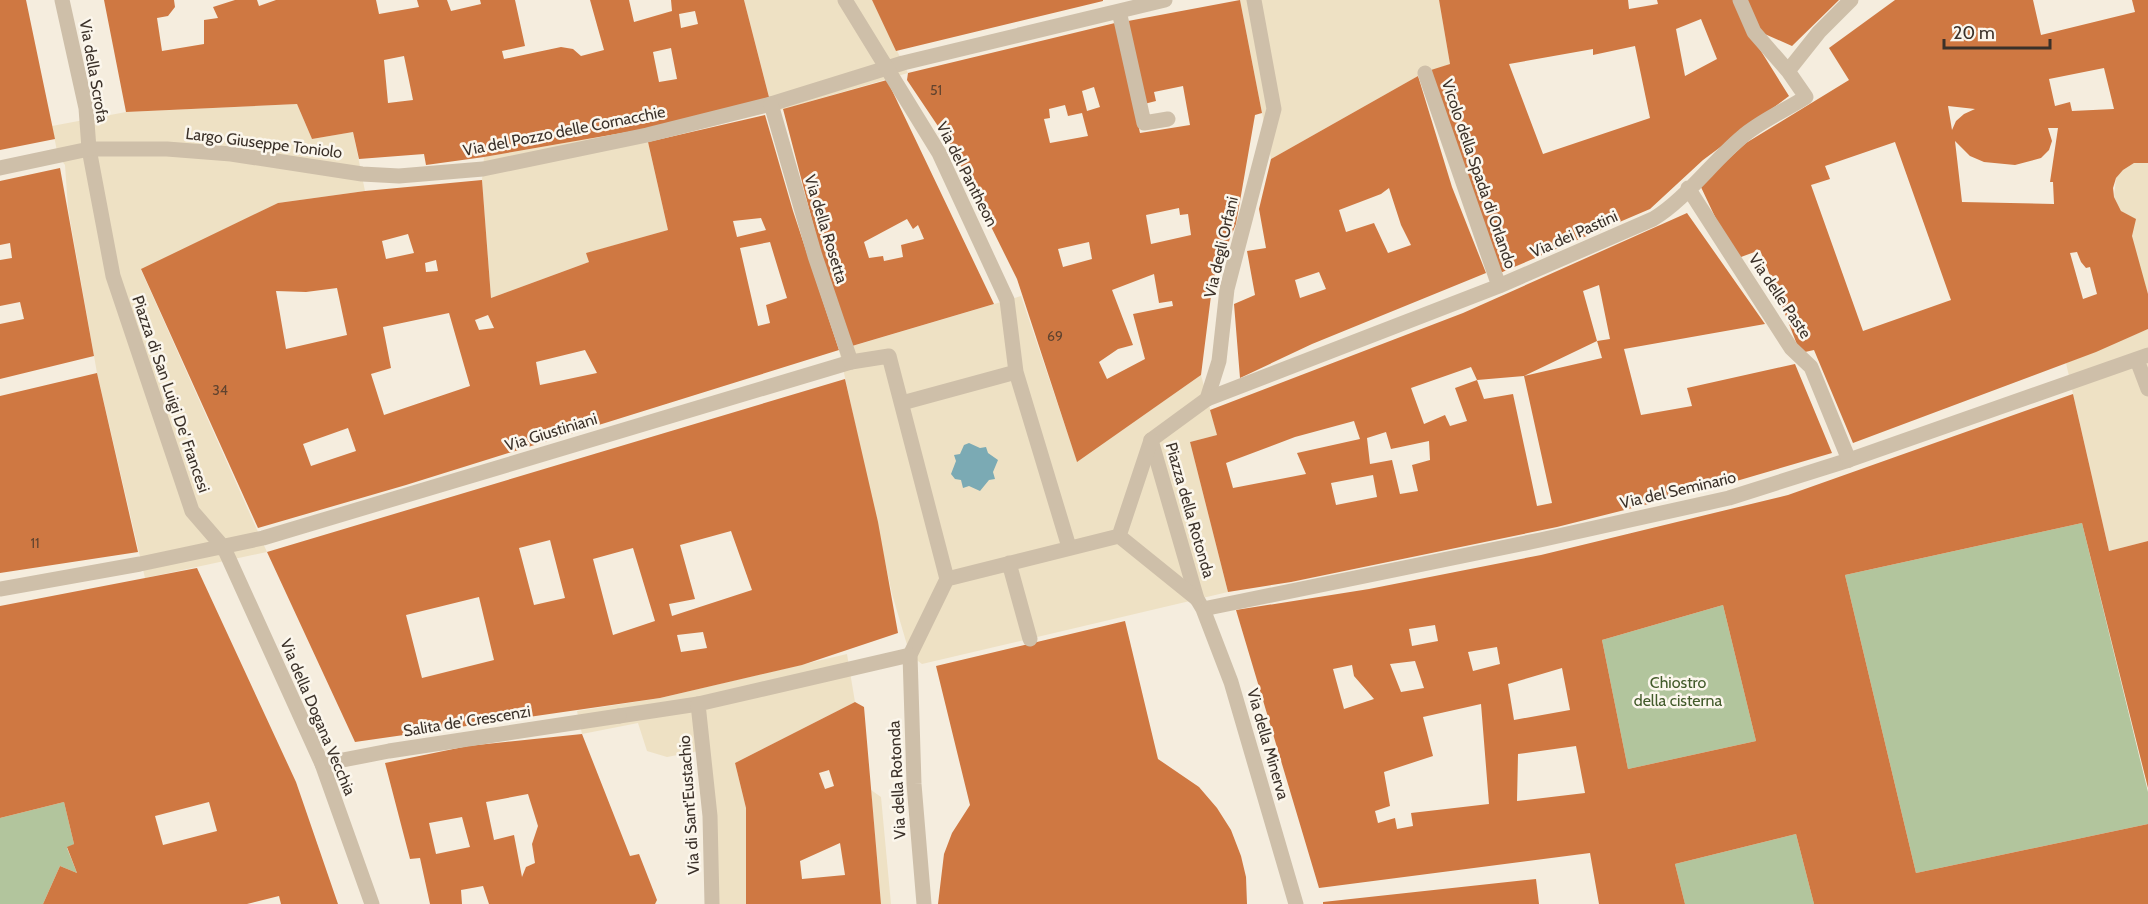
<svg xmlns="http://www.w3.org/2000/svg" width="2148" height="904" viewBox="0 0 2148 904" font-family="Cabin,sans-serif">
  <style>
    .green { fill: #b2c59d }
    .plaza { fill: #eee1c4 }
    .water { fill: #7baab4 }
    .building { fill: #cf7842; fill-rule: evenodd }
    .lines { fill: none; stroke-linecap: round; stroke-linejoin: round }
    .service { stroke: #cebfa9; stroke-width: 15 }
    .pedestrian { stroke: #cebfa9; stroke-width: 15 }
    .minor { stroke: #cebfa9; stroke-width: 15 }
    .labels { text-anchor: middle; dominant-baseline: central; stroke-width: 5; stroke-linejoin: round; paint-order: stroke }
    .number-label { font-size: 14px; fill: #60432f }
    .street-label { font-size: 16px; fill: #3b3129; stroke: #fbf6ec }
    .park-label { font-size: 16px; fill: #435b2b; stroke: #fbf6ec }
  </style>
  <rect width="100%" height="100%" fill="#f5edde"/>
  <path class="green" d="M 2082,523 L 2148,792 L 2148,824 L 1916,873 L 1845,575 Z
    M 1723,605 L 1756,741 L 1628,769 L 1602,640 Z
    M 64,802 L 74,844 L 67,848 L 77,873 L 60,866 L 43,904 L 0,904 L 0,818 Z
    M 1796,834 L 1814,904 L 1685,904 L 1675,864 Z"/>
  <path class="plaza" d="M 744,0 L 872,0 L 908,73 L 773,112 Z
    M 1240,0 L 1439,0 L 1450,64 L 1418,76 L 1271,159 Z
    M 297,104 L 312,139 L 353,132 L 365,191 L 278,203 L 141,270 L 267,552 L 145,578 L 97,373 L 68,208 L 65,165 L 58,156 L 52,126 L 126,112 Z
    M 645,129 L 668,230 L 587,253 L 589,262 L 491,298 L 482,180 L 484,157 Z
    M 2134,163 L 2148,163 L 2148,294 L 2121,211 L 2114,197 L 2116,178 L 2123,170 Z
    M 1021,296 L 1077,461 L 1201,375 L 1217,435 L 1190,442 L 1228,592 L 922,664 L 910,655 L 892,594 L 839,350 Z
    M 2148,329 L 2148,541 L 2109,551 L 2066,363 Z
    M 847,654 L 855,702 L 735,763 L 746,808 L 746,904 L 712,904 L 704,750 L 667,757 L 647,751 L 638,723 L 582,734 L 577,711 L 660,698 Z
    M 871,790 L 881,797 L 891,904 L 881,904 Z"/>
  <path class="water" d="M 969,443 L 980,448 L 986,447 L 988,453 L 998,460 L 993,472 L 995,479 L 989,480 L 980,491 L 969,486 L 963,488 L 961,480 L 955,479 L 951,474 L 956,461 L 954,455 L 960,454 L 964,445 Z"/>
  <path class="building" d="M 0,0 L 26,0 L 55,139 L 0,150 Z
    M 104,0 L 174,0 L 175,7 L 168,16 L 157,18 L 162,51 L 204,44 L 204,20 L 218,18 L 213,7 L 235,0 L 257,0 L 259,6 L 276,0 L 376,0 L 379,14 L 419,7 L 417,0 L 447,0 L 451,11 L 481,4 L 480,0 L 515,0 L 525,46 L 502,51 L 504,59 L 561,47 L 573,49 L 581,56 L 604,50 L 590,0 L 629,0 L 634,22 L 672,11 L 671,0 L 744,0 L 770,101 L 645,129 L 484,157 L 426,165 L 424,154 L 359,159 L 353,132 L 312,139 L 297,104 L 126,112 ZM 695,11 L 698,24 L 681,28 L 679,14 ZM 671,48 L 677,79 L 659,82 L 653,52 ZM 404,56 L 413,100 L 388,103 L 384,60 Z
    M 872,0 L 1103,0 L 1103,1 L 896,51 Z
    M 1240,0 L 1262,113 L 1255,115 L 1236,224 L 1213,280 L 1201,375 L 1077,462 L 1017,279 L 950,144 L 907,80 L 908,73 L 1115,23 L 1140,133 L 1190,125 L 1183,86 L 1154,92 L 1156,101 L 1144,104 L 1128,21 ZM 1094,87 L 1100,107 L 1087,111 L 1082,91 ZM 1065,105 L 1068,116 L 1082,113 L 1088,136 L 1050,143 L 1044,119 L 1050,118 L 1049,109 ZM 1179,208 L 1180,215 L 1188,214 L 1191,235 L 1151,244 L 1146,215 ZM 1089,242 L 1092,259 L 1063,267 L 1058,249 ZM 1154,274 L 1159,303 L 1172,301 L 1173,306 L 1133,314 L 1145,359 L 1107,379 L 1099,362 L 1118,349 L 1133,345 L 1112,290 Z
    M 1439,0 L 1628,0 L 1629,9 L 1658,4 L 1657,0 L 1733,0 L 1749,32 L 1789,96 L 1703,160 L 1650,209 L 1500,273 L 1431,70 L 1450,64 ZM 1701,19 L 1717,59 L 1685,76 L 1676,29 ZM 1635,46 L 1650,118 L 1543,154 L 1509,64 L 1593,49 L 1593,55 Z
    M 1746,0 L 1839,0 L 1792,46 L 1758,31 Z
    M 1895,0 L 2033,0 L 2041,35 L 2135,12 L 2132,0 L 2148,0 L 2148,163 L 2134,163 L 2123,170 L 2116,178 L 2113,188 L 2114,197 L 2121,211 L 2136,219 L 2132,236 L 2148,294 L 2148,329 L 2096,352 L 1853,443 L 1814,350 L 1805,352 L 1798,347 L 1760,250 L 1741,257 L 1733,255 L 1700,185 L 1746,143 L 1849,80 L 1829,48 ZM 2104,68 L 2114,109 L 2072,111 L 2070,102 L 2055,106 L 2049,79 ZM 1948,106 L 1975,109 L 1964,114 L 1956,121 L 1952,130 ZM 2048,128 L 2058,128 L 2050,182 L 2053,182 L 2054,204 L 1962,202 L 1955,141 L 1970,156 L 1984,162 L 2015,165 L 2041,158 L 2049,150 L 2052,141 ZM 1895,142 L 1951,300 L 1863,331 L 1811,185 L 1830,179 L 1825,166 ZM 2077,252 L 2081,262 L 2086,268 L 2090,267 L 2097,294 L 2083,299 L 2070,253 Z
    M 1418,76 L 1452,187 L 1486,273 L 1312,344 L 1240,378 L 1234,304 L 1255,295 L 1247,251 L 1266,248 L 1259,209 L 1271,159 ZM 1389,188 L 1401,225 L 1411,245 L 1388,253 L 1374,223 L 1346,232 L 1339,210 L 1381,194 ZM 1319,272 L 1326,289 L 1300,298 L 1295,280 Z
    M 887,80 L 994,304 L 852,346 L 823,262 L 783,109 ZM 907,219 L 913,229 L 918,225 L 924,239 L 901,245 L 903,257 L 884,261 L 883,256 L 869,258 L 864,242 Z
    M 765,115 L 793,211 L 839,350 L 406,485 L 258,528 L 141,269 L 278,203 L 365,191 L 482,180 L 491,298 L 589,262 L 586,253 L 668,230 L 648,142 ZM 761,218 L 766,230 L 737,237 L 733,221 ZM 408,234 L 414,253 L 386,259 L 382,241 ZM 770,242 L 787,298 L 766,305 L 770,323 L 758,326 L 740,248 ZM 436,260 L 438,271 L 426,272 L 425,263 ZM 337,288 L 347,335 L 286,349 L 276,291 L 306,292 ZM 449,313 L 470,386 L 384,415 L 371,374 L 391,368 L 383,327 ZM 488,315 L 494,328 L 479,330 L 475,320 ZM 585,350 L 597,373 L 540,385 L 536,362 ZM 348,428 L 356,451 L 311,466 L 303,444 Z
    M 60,168 L 94,356 L 0,379 L 0,324 L 24,319 L 20,302 L 0,306 L 0,260 L 12,258 L 10,243 L 0,245 L 0,181 Z
    M 1687,213 L 1765,324 L 1624,349 L 1641,415 L 1692,406 L 1687,388 L 1795,364 L 1832,453 L 1716,487 L 1557,527 L 1291,582 L 1228,592 L 1190,442 L 1217,435 L 1210,410 L 1463,313 ZM 1599,285 L 1610,339 L 1597,341 L 1602,358 L 1524,376 L 1552,503 L 1537,506 L 1513,394 L 1484,399 L 1477,380 L 1455,388 L 1467,421 L 1450,426 L 1445,415 L 1424,424 L 1411,388 L 1471,367 L 1477,380 L 1524,376 L 1597,341 L 1583,291 ZM 1354,421 L 1360,439 L 1297,453 L 1306,474 L 1233,488 L 1226,463 L 1295,437 ZM 1386,432 L 1391,449 L 1429,441 L 1430,460 L 1412,465 L 1418,491 L 1400,494 L 1392,460 L 1370,464 L 1367,438 ZM 1373,475 L 1377,497 L 1336,505 L 1331,483 Z
    M 97,373 L 138,552 L 0,573 L 0,396 Z
    M 845,379 L 878,522 L 898,633 L 802,665 L 660,698 L 355,742 L 267,552 ZM 731,531 L 752,590 L 672,616 L 669,604 L 695,599 L 680,545 ZM 550,540 L 565,598 L 534,605 L 519,548 ZM 633,548 L 655,621 L 613,635 L 593,559 ZM 479,597 L 494,660 L 422,678 L 406,615 ZM 703,632 L 707,648 L 681,652 L 677,635 Z
    M 2073,394 L 2109,551 L 2148,541 L 2148,788 L 2082,523 L 1845,575 L 1916,873 L 2148,824 L 2148,904 L 1814,904 L 1796,834 L 1675,864 L 1685,904 L 1599,904 L 1590,853 L 1319,888 L 1236,610 L 1369,589 L 1541,555 L 1788,495 ZM 1723,605 L 1756,741 L 1628,769 L 1602,640 ZM 1435,625 L 1438,641 L 1412,646 L 1409,629 ZM 1497,647 L 1500,664 L 1473,671 L 1468,652 ZM 1415,661 L 1424,688 L 1401,692 L 1390,664 ZM 1352,665 L 1354,676 L 1374,699 L 1344,709 L 1333,669 ZM 1562,668 L 1570,710 L 1514,720 L 1508,684 ZM 1481,704 L 1489,804 L 1411,813 L 1413,826 L 1397,829 L 1395,818 L 1378,823 L 1375,811 L 1390,806 L 1384,772 L 1433,756 L 1423,717 ZM 1576,746 L 1585,793 L 1517,801 L 1518,754 Z
    M 197,568 L 296,782 L 338,904 L 281,904 L 279,896 L 247,904 L 43,904 L 60,866 L 77,873 L 67,847 L 74,844 L 64,802 L 0,818 L 0,606 ZM 209,802 L 217,831 L 163,845 L 155,816 Z
    M 1125,621 L 1158,759 L 1199,787 L 1217,808 L 1231,830 L 1241,856 L 1246,877 L 1247,904 L 938,904 L 944,854 L 952,833 L 970,805 L 936,666 Z
    M 855,702 L 864,707 L 881,904 L 746,904 L 746,808 L 735,763 ZM 829,770 L 834,786 L 825,789 L 819,773 ZM 840,843 L 845,875 L 802,879 L 800,861 Z
    M 582,734 L 630,856 L 639,854 L 657,900 L 655,904 L 489,904 L 483,886 L 461,890 L 462,904 L 430,904 L 420,858 L 410,859 L 385,763 L 468,746 ZM 528,794 L 538,826 L 532,844 L 535,863 L 526,867 L 522,877 L 514,835 L 494,840 L 486,802 ZM 462,817 L 470,847 L 436,854 L 429,823 Z
    M 1536,879 L 1539,904 L 1323,904 L 1323,902 Z"/>
  <g class="lines">
    <path class="service" d="M 1254,0 L 1274,109 L 1227,289 L 1219,361 L 1207,399 L 1151,440 L 1197,599 L 1203,609 L 1231,682 L 1296,904
      M 1119,11 L 1144,123 L 1168,119
      M 2137,360 L 2148,389
      M 0,589 L 140,564 L 263,538 L 851,362
      M 1203,609 L 1540,540 L 1729,498 L 1849,460 L 2148,355
      M 619,716 L 698,704
      M 372,904 L 322,764 L 224,548 L 192,511 L 113,276 L 89,149 L 167,149 L 231,154 L 362,174 L 399,176 L 483,169 L 647,135 L 771,104 L 903,63 L 1165,0"/>
    <path class="pedestrian" d="M 845,0 L 939,153 L 1007,300 L 1016,372 L 902,403
      M 1740,0 L 1754,32 L 1788,71
      M 1425,73 L 1499,286
      M 771,104 L 815,256 L 851,362 L 889,356 L 947,579 L 910,655 L 914,784 L 924,904
      M 1688,188 L 1791,348 L 1811,367 L 1849,460
      M 1016,372 L 1069,547
      M 1207,399 L 1499,286 L 1653,219 C 1684,201 1713,161 1742,137 C 1760,121 1786,110 1806,97 L 1788,71 L 1819,32 L 1851,0
      M 1119,536 L 1151,440
      M 1009,563 L 1030,639
      M 947,579 L 1119,536 L 1197,599
      M 322,764 L 389,751 L 619,716"/>
    <path class="minor" d="M 0,168 L 89,149 L 86,108 L 62,0
      M 712,904 L 710,816 L 698,704 L 910,655"/>
  </g>
  <g class="labels">
    <g class="number-label">
      <text x="936" y="90">51</text>
      <text x="1055" y="336">69</text>
      <text x="220" y="390">34</text>
      <text x="35" y="543">11</text>
    </g>
    <g class="street-label">
      <text transform="translate(94 71) rotate(80)">Via della Scrofa</text>
      <text transform="translate(564 131) rotate(-11)">Via del Pozzo delle Cornacchie</text>
      <text transform="translate(264 143) rotate(7)">Largo Giuseppe Toniolo</text>
      <text transform="translate(967 174) rotate(63)">Via del Pantheon</text>
      <text transform="translate(1479 174) rotate(71)">Vicolo della Spada di Orlando</text>
      <text transform="translate(826 229) rotate(73)">Via della Rosetta</text>
      <text transform="translate(1574 234) rotate(-24)">Via dei Pastini</text>
      <text transform="translate(1221 247) rotate(-77)">Via degli Orfani</text>
      <text transform="translate(1780 296) rotate(56)">Via delle Paste</text>
      <text transform="translate(171 394) rotate(71)">Piazza di San Luigi De' Francesi</text>
      <text transform="translate(551 432) rotate(-17)">Via Giustiniani</text>
      <text transform="translate(1678 490) rotate(-13)">Via del Seminario</text>
      <text transform="translate(1190 510) rotate(74)">Piazza della Rotonda</text>
      <text transform="translate(318 717) rotate(67)">Via della Dogana Vecchia</text>
      <text transform="translate(467 721) rotate(-9)">Salita de' Crescenzi</text>
      <text transform="translate(1268 744) rotate(74)">Via della Minerva</text>
      <text transform="translate(897 780) rotate(-93)">Via della Rotonda</text>
      <text transform="translate(689 805) rotate(-94)">Via di Sant'Eustachio</text>
    </g>
    <g class="park-label">
      <text x="1678" y="682">Chiostro<tspan x="1678" dy="18">della cisterna</tspan></text>
    </g>
  </g>
  <path d="M1944 39v9h106v-9" fill="none" stroke="#3b3129" stroke-width="3"/>
  <text x="1953" y="39" font-size="18" fill="#3b3129" stroke="#fbf6ec" stroke-width="4.5" paint-order="stroke">20 m</text>
</svg>
